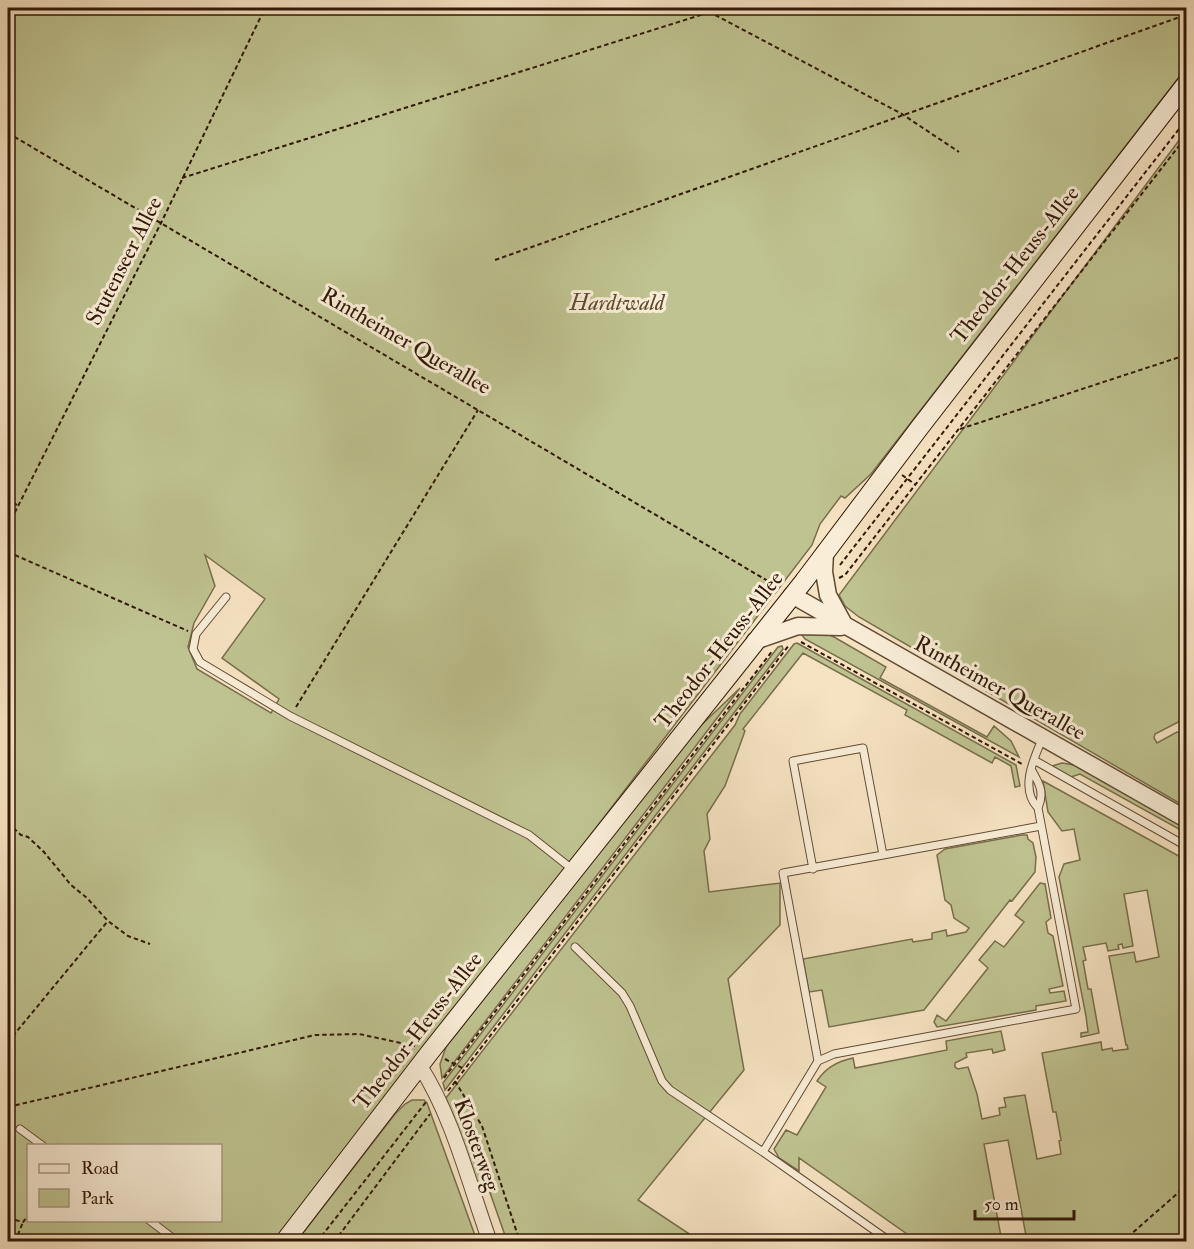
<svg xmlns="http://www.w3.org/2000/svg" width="1194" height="1249" viewBox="0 0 1194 1249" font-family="'IM FELL Double Pica',serif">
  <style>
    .green { fill: #bfc391; stroke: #786e4c; stroke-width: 1.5; fill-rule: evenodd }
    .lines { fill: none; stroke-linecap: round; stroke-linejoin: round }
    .service-casing { stroke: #624b35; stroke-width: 9 }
    .minor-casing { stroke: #624b35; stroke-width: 16 }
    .tertiary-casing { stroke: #624b35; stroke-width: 19 }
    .secondary-casing { stroke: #311806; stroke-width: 20 }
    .path { stroke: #311806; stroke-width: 2; stroke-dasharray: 4.5 3; stroke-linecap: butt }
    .service { stroke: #f9edd7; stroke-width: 7 }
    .minor { stroke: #f9edd7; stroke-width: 14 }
    .tertiary { stroke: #f9edd7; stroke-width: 16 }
    .secondary { stroke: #f9edd7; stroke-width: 18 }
    .labels { text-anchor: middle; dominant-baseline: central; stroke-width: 6; stroke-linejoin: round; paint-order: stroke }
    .street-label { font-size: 22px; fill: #311806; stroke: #f9edd7 }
    .park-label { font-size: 22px; font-style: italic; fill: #5c4b30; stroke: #f9edd7 }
  </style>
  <rect width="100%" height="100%" fill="#f6e3c2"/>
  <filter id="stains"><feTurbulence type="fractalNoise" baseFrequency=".00333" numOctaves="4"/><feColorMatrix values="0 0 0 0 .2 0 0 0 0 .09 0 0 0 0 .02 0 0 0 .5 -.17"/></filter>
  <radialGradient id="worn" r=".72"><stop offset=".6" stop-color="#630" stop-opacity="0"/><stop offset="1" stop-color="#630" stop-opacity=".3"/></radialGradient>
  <path class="green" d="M 8,8 L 1186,8 L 1186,68 L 871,474 L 845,498 L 841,496 L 820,524 L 812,545 L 440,1032 L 277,1241 L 8,1241 ZM 205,555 L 265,599 L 222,658 L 279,699 L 271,713 L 197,669 L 188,647 L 194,623 L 215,586 ZM 28,1146 L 220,1146 L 220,1220 L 28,1220 Z
    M 1186,131 L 1186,718 L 1155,734 L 1154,738 L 1157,743 L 1177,732 L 1186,733 L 1186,807 L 859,617 L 845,606 L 839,595 Z
    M 801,634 L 827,634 L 834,637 L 886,667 L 880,678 L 987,737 L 994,726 L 1011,741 L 1019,757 L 805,639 Z
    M 797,643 L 1016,765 L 1020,786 L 1015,787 L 1011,766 L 995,757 L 992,763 L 905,715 L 907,710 L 803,653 L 743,729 L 745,731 L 725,786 L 707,814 L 710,839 L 704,851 L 709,892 L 780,883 L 780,925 L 728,979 L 744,1070 L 638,1200 L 700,1241 L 507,1241 L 488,1187 L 478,1190 L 446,1098 L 735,725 L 740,714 L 794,644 Z
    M 782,646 L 783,649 L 445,1090 L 443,1083 L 778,647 Z
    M 740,688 L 442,1078 L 440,1064 L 446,1047 L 691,735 Z
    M 1062,763 L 1074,765 L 1186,827 L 1186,833 L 1080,774 L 1071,777 L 1052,766 Z
    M 1043,781 L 1186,860 L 1186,1241 L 1027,1241 L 1008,1140 L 984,1144 L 1002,1242 L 917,1241 L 799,1158 L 799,1171 L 779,1158 L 774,1149 L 786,1130 L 797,1135 L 826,1087 L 817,1081 C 826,1067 838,1061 853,1058 L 855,1068 L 947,1050 L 946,1041 L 1001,1031 L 1005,1050 L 993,1053 L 992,1049 L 966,1053 L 967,1057 L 955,1063 L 955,1067 L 958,1069 L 968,1067 L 977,1094 L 982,1119 L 1000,1115 L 999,1108 L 1006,1107 L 1004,1098 L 1025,1095 L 1037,1159 L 1061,1154 L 1059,1141 L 1061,1140 L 1056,1112 L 1053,1112 L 1042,1053 L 1101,1042 L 1102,1050 L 1112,1048 L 1113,1051 L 1128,1049 L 1127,1045 L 1126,1045 L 1109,956 L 1134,952 L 1136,962 L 1159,957 L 1147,890 L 1124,894 L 1133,946 L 1123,948 L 1122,944 L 1118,945 L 1119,949 L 1108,951 L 1106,943 L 1083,947 L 1086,960 L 1083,961 L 1088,989 L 1091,989 L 1099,1033 L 1081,1037 L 1081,1033 L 1088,1032 L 1086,1016 L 1059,877 L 1064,864 L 1080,860 L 1074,829 L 1062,831 L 1048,812 Z
    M 1022,835 L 1027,835 L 1028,839 L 1033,843 L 1036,857 L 1035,872 L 1012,901 L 1010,900 L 924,1010 L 829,1027 L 822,990 L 809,992 L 803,959 L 912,939 L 913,942 L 932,939 L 932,933 L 946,930 L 947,936 L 966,932 L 969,928 L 954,918 L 951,905 L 945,900 L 937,855 L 945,849 Z
    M 1040,883 L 1045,884 L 1051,918 L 1046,922 L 1048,933 L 1053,936 L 1063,986 L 1049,989 L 1050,993 L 1064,991 L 1066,1001 L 1036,1006 L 1036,1010 L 937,1027 L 934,1022 L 937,1015 L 946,1021 L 988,968 L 979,960 L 995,941 L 1004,947 L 1024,922 L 1015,915 Z
    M 412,1100 L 424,1100 L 427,1103 L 477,1241 L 296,1242 L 395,1114 L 405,1104 Z"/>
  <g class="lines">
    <g class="service-casing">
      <path id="service" d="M 226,597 L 196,634 L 193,649 L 200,662 L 290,716 L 529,835 L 572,869
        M 1034,760 L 1186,846
        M 1031,769 C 1039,783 1045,792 1038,808
        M 883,855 L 1041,826
        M 813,869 L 793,761 L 863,748 L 883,855 L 783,873 L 818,1061
        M 575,947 L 622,993 L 630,1006 L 662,1081 L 670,1090 L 763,1152 L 818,1061 L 834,1054 L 1076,1009 L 1038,808 C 1019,789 1034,758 1043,737
        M 20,1129 L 43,1146
        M 763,1152 L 891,1242
        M 149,1220 L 178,1242"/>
    </g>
    <g class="minor-casing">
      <path id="minor" d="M 420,1066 C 453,1117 469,1184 490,1242"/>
    </g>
    <g class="tertiary-casing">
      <path id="tertiary" d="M 825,552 L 824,572 L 828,595 L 845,626
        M 792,595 L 1186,819
        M 755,641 L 798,626 L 841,627"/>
    </g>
    <g class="secondary-casing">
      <path id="secondary" d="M 284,1242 L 430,1052 L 804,581 L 920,427 L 1186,84"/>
    </g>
    <path class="path" d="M 702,8 L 902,114 L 959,152
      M 8,133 L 778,587
      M 182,178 L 723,8
      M 495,260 L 1177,18 L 1185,8
      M 960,429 L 1186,355
      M 902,475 L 916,485
      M 8,499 L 17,505
      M 8,526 L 161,223 L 265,8
      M 1183,533 L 1186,531
      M 8,552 L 188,631
      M 840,565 L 1186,120
      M 839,578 L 845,575 L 1186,137
      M 801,642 L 1022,764
      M 296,707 L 478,410
      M 8,823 L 21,835 L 28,837 L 44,852 L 71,885 L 87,898 L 108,921 L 128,936 L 150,944
      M 8,1042 L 107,922
      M 445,1059 L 464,1069
      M 444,1078 L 773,650
      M 455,1081 L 482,1126 L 520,1242
      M 448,1091 L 789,645
      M 8,1107 L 315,1035 L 359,1034 L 415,1046
      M 8,1218 L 23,1222 L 28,1216
      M 15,1242 L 23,1222
      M 317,1242 L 426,1102
      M 334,1242 L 430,1114
      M 1122,1242 L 1186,1186"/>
    <use href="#service" class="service"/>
    <use href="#minor" class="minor"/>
    <use href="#tertiary" class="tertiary"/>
    <use href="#secondary" class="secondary"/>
  </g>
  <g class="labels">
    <g class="street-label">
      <text transform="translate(124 261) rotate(-63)">Stutenseer Allee</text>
      <text transform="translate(1015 265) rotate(-52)">Theodor-Heuss-Allee</text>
      <text transform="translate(406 341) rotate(30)">Rintheimer Querallee</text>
      <text transform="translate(719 650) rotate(-52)">Theodor-Heuss-Allee</text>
      <text transform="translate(1000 688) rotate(29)">Rintheimer Querallee</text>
      <text transform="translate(418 1031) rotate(-52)">Theodor-Heuss-Allee</text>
      <text transform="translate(477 1145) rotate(70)">Klosterweg</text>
    </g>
    <g class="park-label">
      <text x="617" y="303">Hardtwald</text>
    </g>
  </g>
  <rect width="1194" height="1249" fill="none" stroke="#f6e3c2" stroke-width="30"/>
  <rect x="9" y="9" width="1176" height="1231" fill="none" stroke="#311806" stroke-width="3"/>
  <rect x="15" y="15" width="1164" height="1219" fill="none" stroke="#311806" stroke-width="1.5"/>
  <rect x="27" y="1144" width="195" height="78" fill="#f9edd7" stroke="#a99883" stroke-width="1.5"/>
  <rect x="39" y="1164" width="30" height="9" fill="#f9edd7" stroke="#a99883" stroke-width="1.5"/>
  <text x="81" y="1174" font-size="18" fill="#311806">Road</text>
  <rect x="39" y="1189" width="30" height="18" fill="#bfc391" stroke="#a99883" stroke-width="1.5"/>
  <text x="81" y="1204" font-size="18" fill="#311806">Park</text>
  <path d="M975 1210v9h99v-9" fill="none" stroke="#311806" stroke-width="3"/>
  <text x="984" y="1210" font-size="18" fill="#311806" stroke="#f9edd7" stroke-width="4.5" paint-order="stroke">50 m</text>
  <rect width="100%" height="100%" filter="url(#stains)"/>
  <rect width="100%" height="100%" fill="url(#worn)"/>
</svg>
